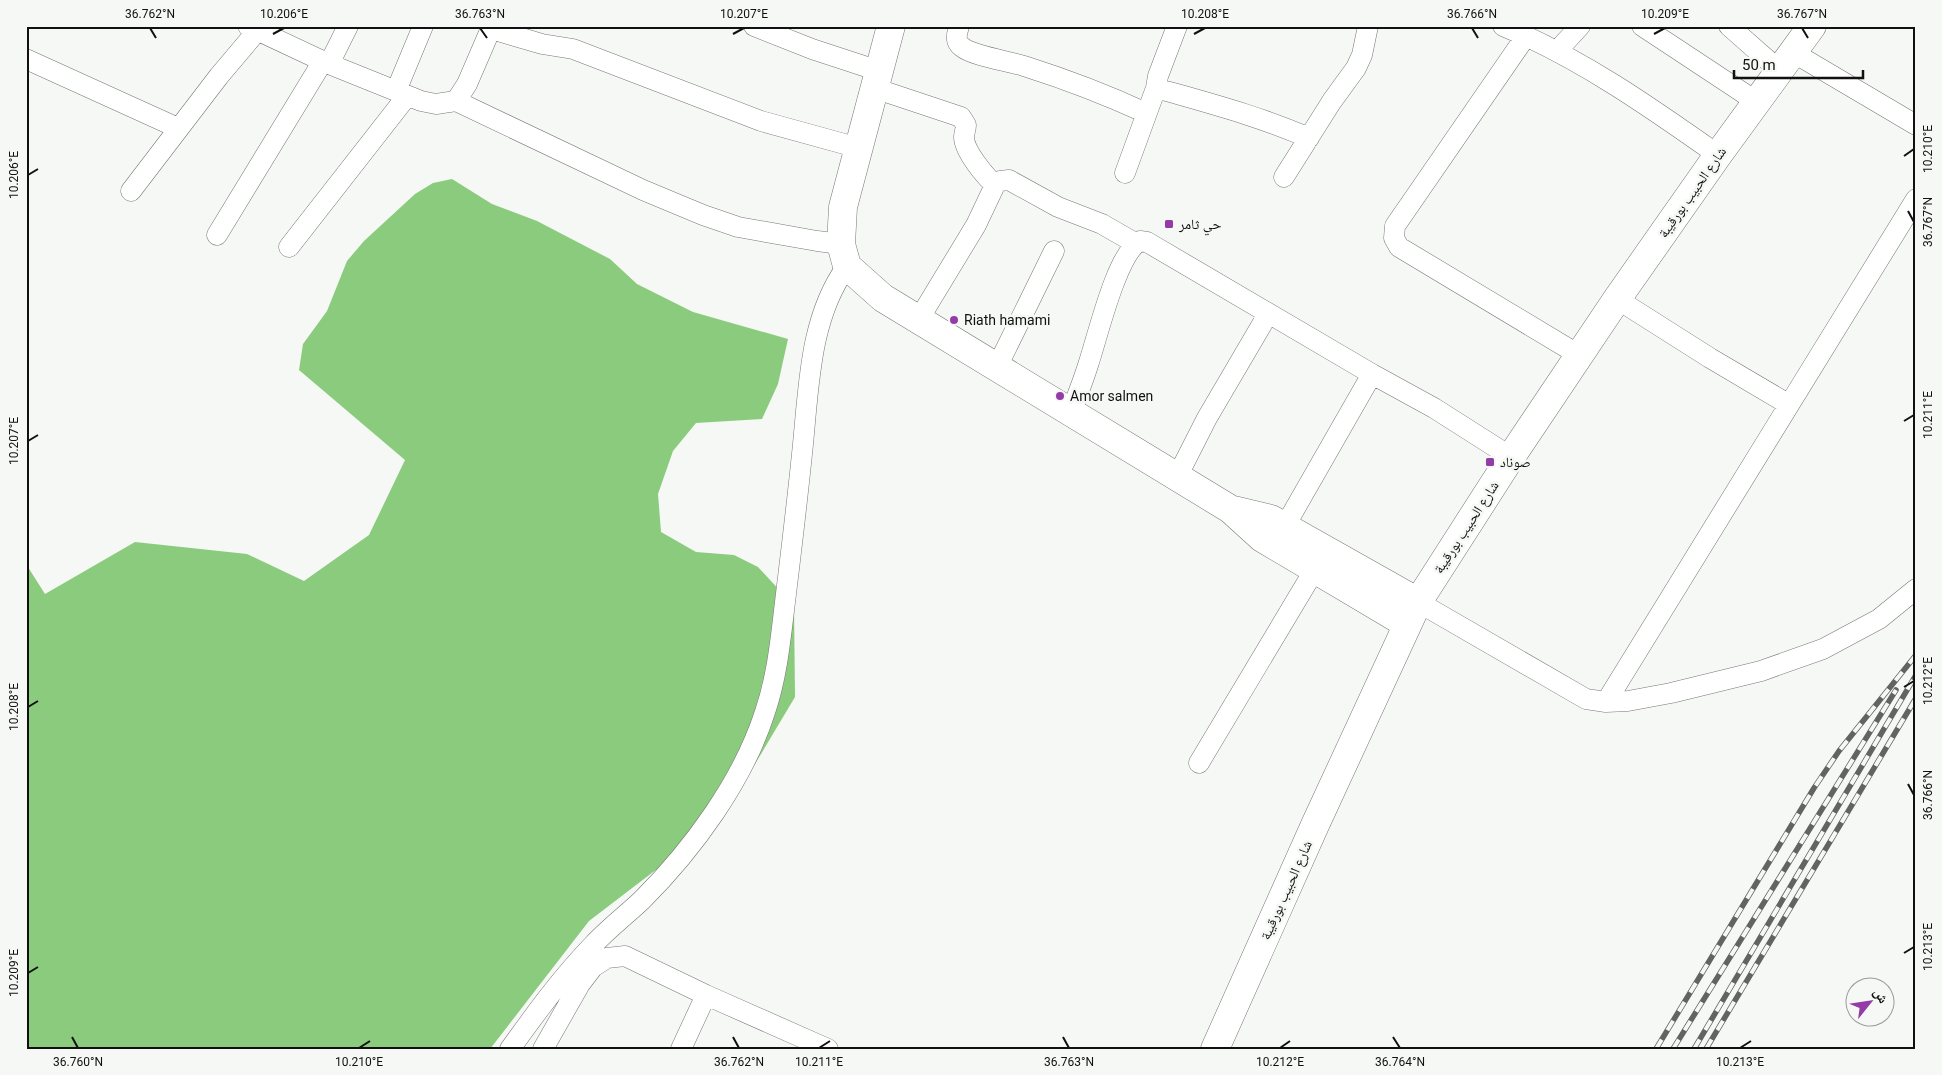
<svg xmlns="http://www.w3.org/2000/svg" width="1942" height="1075" viewBox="0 0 1942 1075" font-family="Roboto,'Noto Naskh Arabic',sans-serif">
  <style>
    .forest { fill: #8bcb7d }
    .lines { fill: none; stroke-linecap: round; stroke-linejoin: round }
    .street-casing { stroke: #767875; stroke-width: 21 }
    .secondary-casing { stroke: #767875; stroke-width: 29 }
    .street { stroke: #fff; stroke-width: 20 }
    .secondary { stroke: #fff; stroke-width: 28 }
    .rail-casing { stroke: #636462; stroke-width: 5.5 }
    .rail { stroke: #f5f8f4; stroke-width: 4; stroke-dasharray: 11; stroke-linecap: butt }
    .ticks { fill: none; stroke: #101110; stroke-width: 2 }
    .poi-dot { fill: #943ba7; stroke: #f5f8f4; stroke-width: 2 }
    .labels { text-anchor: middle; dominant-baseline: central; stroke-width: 5; stroke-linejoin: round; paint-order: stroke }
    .street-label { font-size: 14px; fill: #101110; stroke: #f5f8f4 }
    .poi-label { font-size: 14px; fill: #101110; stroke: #f5f8f4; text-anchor: start }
    .neatline { fill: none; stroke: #101110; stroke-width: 2 }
    .ticks-label { font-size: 12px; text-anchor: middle; fill: #101110 }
  </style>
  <rect width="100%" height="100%" fill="#f5f8f4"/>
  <path class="forest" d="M 452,179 L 492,204 L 537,221 L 610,259 L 637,284 L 693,312 L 788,339 L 778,384 L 762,419 L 696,423 L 673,451 L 658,494 L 661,532 L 696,552 L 734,555 L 758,567 L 794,606 L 795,697 L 730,806 L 657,869 L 589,921 L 490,1049 L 26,1049 L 26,564 L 45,594 L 135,542 L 247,554 L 304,581 L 369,535 L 405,460 L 299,370 L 303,344 L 327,311 L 347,261 L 364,241 L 415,194 L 433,183 Z"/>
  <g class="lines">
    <g class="street-casing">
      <path id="street" d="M 248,26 L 329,64 L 421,101 L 436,104 L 456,101 L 467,84 L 492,26
        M 754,26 L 812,49 L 879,71
        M 959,26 C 957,34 954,41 962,47 C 973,56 1009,61 1024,66 C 1065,79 1107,95 1146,113
        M 1503,26 C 1580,58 1650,107 1718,155
        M 1642,26 L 1757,102
        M 1729,26 L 1780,71
        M 491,29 L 542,44 L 573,49 L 761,121 L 859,148
        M 1526,36 L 1395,226 L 1394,238 L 1399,247 L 1579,355
        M 1557,51 L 1580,26
        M 1794,53 L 1916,125
        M 26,59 L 178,128
        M 329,64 L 348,26
        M 874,88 L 961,117 L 966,125 C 966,129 964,133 964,137 C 964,151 985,176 995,185
        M 1156,88 C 1208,103 1259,116 1309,138
        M 396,91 L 423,26
        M 456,101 L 643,190 L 703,215 L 738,227 L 817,241 L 841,244
        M 1125,173 L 1156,88 L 1158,76 L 1177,26
        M 1284,177 L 1332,101 L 1356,68 L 1362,55 L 1368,26
        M 131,191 L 219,76 L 257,31
        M 217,235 L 323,61
        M 289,247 L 407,96
        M 1617,299 L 1710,358 L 1788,404
        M 919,319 L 976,225 L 995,185 L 1000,181 L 1009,180 L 1058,207 L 1102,224 L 1135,243
        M 997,367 L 1054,251
        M 1071,412 C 1077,396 1084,379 1089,362 C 1098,335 1117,253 1140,241 L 1147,242 L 1372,374 L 1434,408 L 1511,457
        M 1177,477 L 1207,418 L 1268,314
        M 1285,526 L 1372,374
        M 1418,602 L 1586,699 L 1606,702 L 1628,701 L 1671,693 L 1761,671 L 1823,649 L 1879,619 L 1916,589
        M 1606,702 L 1916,199
        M 1199,763 L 1315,569
        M 510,1049 C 536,1013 562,977 593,945 C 608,929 626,915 642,900 C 693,849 743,781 765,712 C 778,674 781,634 786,594 C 792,544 798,495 803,444 C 809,384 810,317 847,266
        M 543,1049 L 580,984 L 593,967 L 607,958 L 625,956 L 706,995 L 828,1049
        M 681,1049 L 706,995"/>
    </g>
    <g class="secondary-casing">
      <path id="secondary" d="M 891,26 L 843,207 L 841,244 L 847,266 L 883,298 L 1230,509 L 1262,538 L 1407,624
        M 1234,510 L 1271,519 L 1418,602
        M 1215,1049 L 1315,825 L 1418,602 L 1511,457 L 1617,299 L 1718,155 L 1812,26"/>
    </g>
    <use href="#street" class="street"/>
    <use href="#secondary" class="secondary"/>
    <g class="rail-casing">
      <path id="rail" d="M 1656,1049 L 1814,788 L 1839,751 L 1916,655
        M 1673,1049 L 1896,690
        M 1694,1049 L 1916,675
        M 1706,1049 L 1916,698"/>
    </g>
    <use href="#rail" class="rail"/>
  </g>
  <path class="ticks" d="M 150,28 L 156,38M 480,28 L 487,38M 1472,28 L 1478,38M 1802,28 L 1808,38M 273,34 L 284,28M 733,34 L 744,28M 1194,34 L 1205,28M 1654,34 L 1665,28M 1904,156 L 1914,149M 28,175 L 38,169M 1908,211 L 1914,222M 1904,421 L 1914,415M 28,441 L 38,435M 1904,687 L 1914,681M 28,707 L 38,701M 1908,784 L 1914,795M 1904,953 L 1914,947M 28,973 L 38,967M 72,1037 L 78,1048M 733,1037 L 739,1048M 1063,1037 L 1069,1048M 1393,1037 L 1400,1048M 359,1048 L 370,1041M 819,1048 L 830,1041M 1280,1048 L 1290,1041M 1740,1048 L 1751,1041"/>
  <g class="poi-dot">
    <rect x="1164" y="219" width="10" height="10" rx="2.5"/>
    <circle cx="954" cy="320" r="5"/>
    <circle cx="1060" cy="396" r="5"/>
    <rect x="1485" y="457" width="10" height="10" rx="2.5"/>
  </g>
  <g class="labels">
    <g class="street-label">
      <text transform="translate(1692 192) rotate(-55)">شارع الحبيب بورقيبة</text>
      <text transform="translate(1466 527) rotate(-57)">شارع الحبيب بورقيبة</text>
      <text transform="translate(1286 890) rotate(-66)">شارع الحبيب بورقيبة</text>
    </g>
    <g class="poi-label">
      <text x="1179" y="224">حي ثامر</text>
      <text x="964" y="320">Riath hamami</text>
      <text x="1070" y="396">Amor salmen</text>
      <text x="1500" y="462">صوناد</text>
    </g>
  </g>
  <rect width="1942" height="1075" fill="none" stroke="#f5f8f4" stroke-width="55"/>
  <g transform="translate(1870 1002) rotate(60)"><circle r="24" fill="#f5f8f4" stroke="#999c99"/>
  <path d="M0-4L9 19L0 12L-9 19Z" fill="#943ba7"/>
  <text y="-8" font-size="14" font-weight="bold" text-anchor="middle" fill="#101110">ش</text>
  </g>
  <path d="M1734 70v8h129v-8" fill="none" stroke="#101110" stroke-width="2.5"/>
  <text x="1742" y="70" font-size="15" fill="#101110" stroke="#f5f8f4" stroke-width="4" paint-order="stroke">50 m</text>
  <rect x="28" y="28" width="1886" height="1020" class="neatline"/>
  <g class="ticks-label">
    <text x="150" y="18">36.762°N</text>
    <text x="284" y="18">10.206°E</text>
    <text x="480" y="18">36.763°N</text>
    <text x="744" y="18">10.207°E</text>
    <text x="1205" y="18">10.208°E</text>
    <text x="1472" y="18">36.766°N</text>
    <text x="1665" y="18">10.209°E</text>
    <text x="1802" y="18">36.767°N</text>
    <text transform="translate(1928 149) rotate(-90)" y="4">10.210°E</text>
    <text transform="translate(14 175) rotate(-90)" y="4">10.206°E</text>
    <text transform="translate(1928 222) rotate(-90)" y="4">36.767°N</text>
    <text transform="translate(1928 415) rotate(-90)" y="4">10.211°E</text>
    <text transform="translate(14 441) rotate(-90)" y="4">10.207°E</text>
    <text transform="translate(1928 681) rotate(-90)" y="4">10.212°E</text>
    <text transform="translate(14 707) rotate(-90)" y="4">10.208°E</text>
    <text transform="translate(1928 795) rotate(-90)" y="4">36.766°N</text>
    <text transform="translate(1928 947) rotate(-90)" y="4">10.213°E</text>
    <text transform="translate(14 973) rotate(-90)" y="4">10.209°E</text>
    <text x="78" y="1066">36.760°N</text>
    <text x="359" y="1066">10.210°E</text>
    <text x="739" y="1066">36.762°N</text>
    <text x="819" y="1066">10.211°E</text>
    <text x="1069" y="1066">36.763°N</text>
    <text x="1280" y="1066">10.212°E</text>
    <text x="1400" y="1066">36.764°N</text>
    <text x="1740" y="1066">10.213°E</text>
  </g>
</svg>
